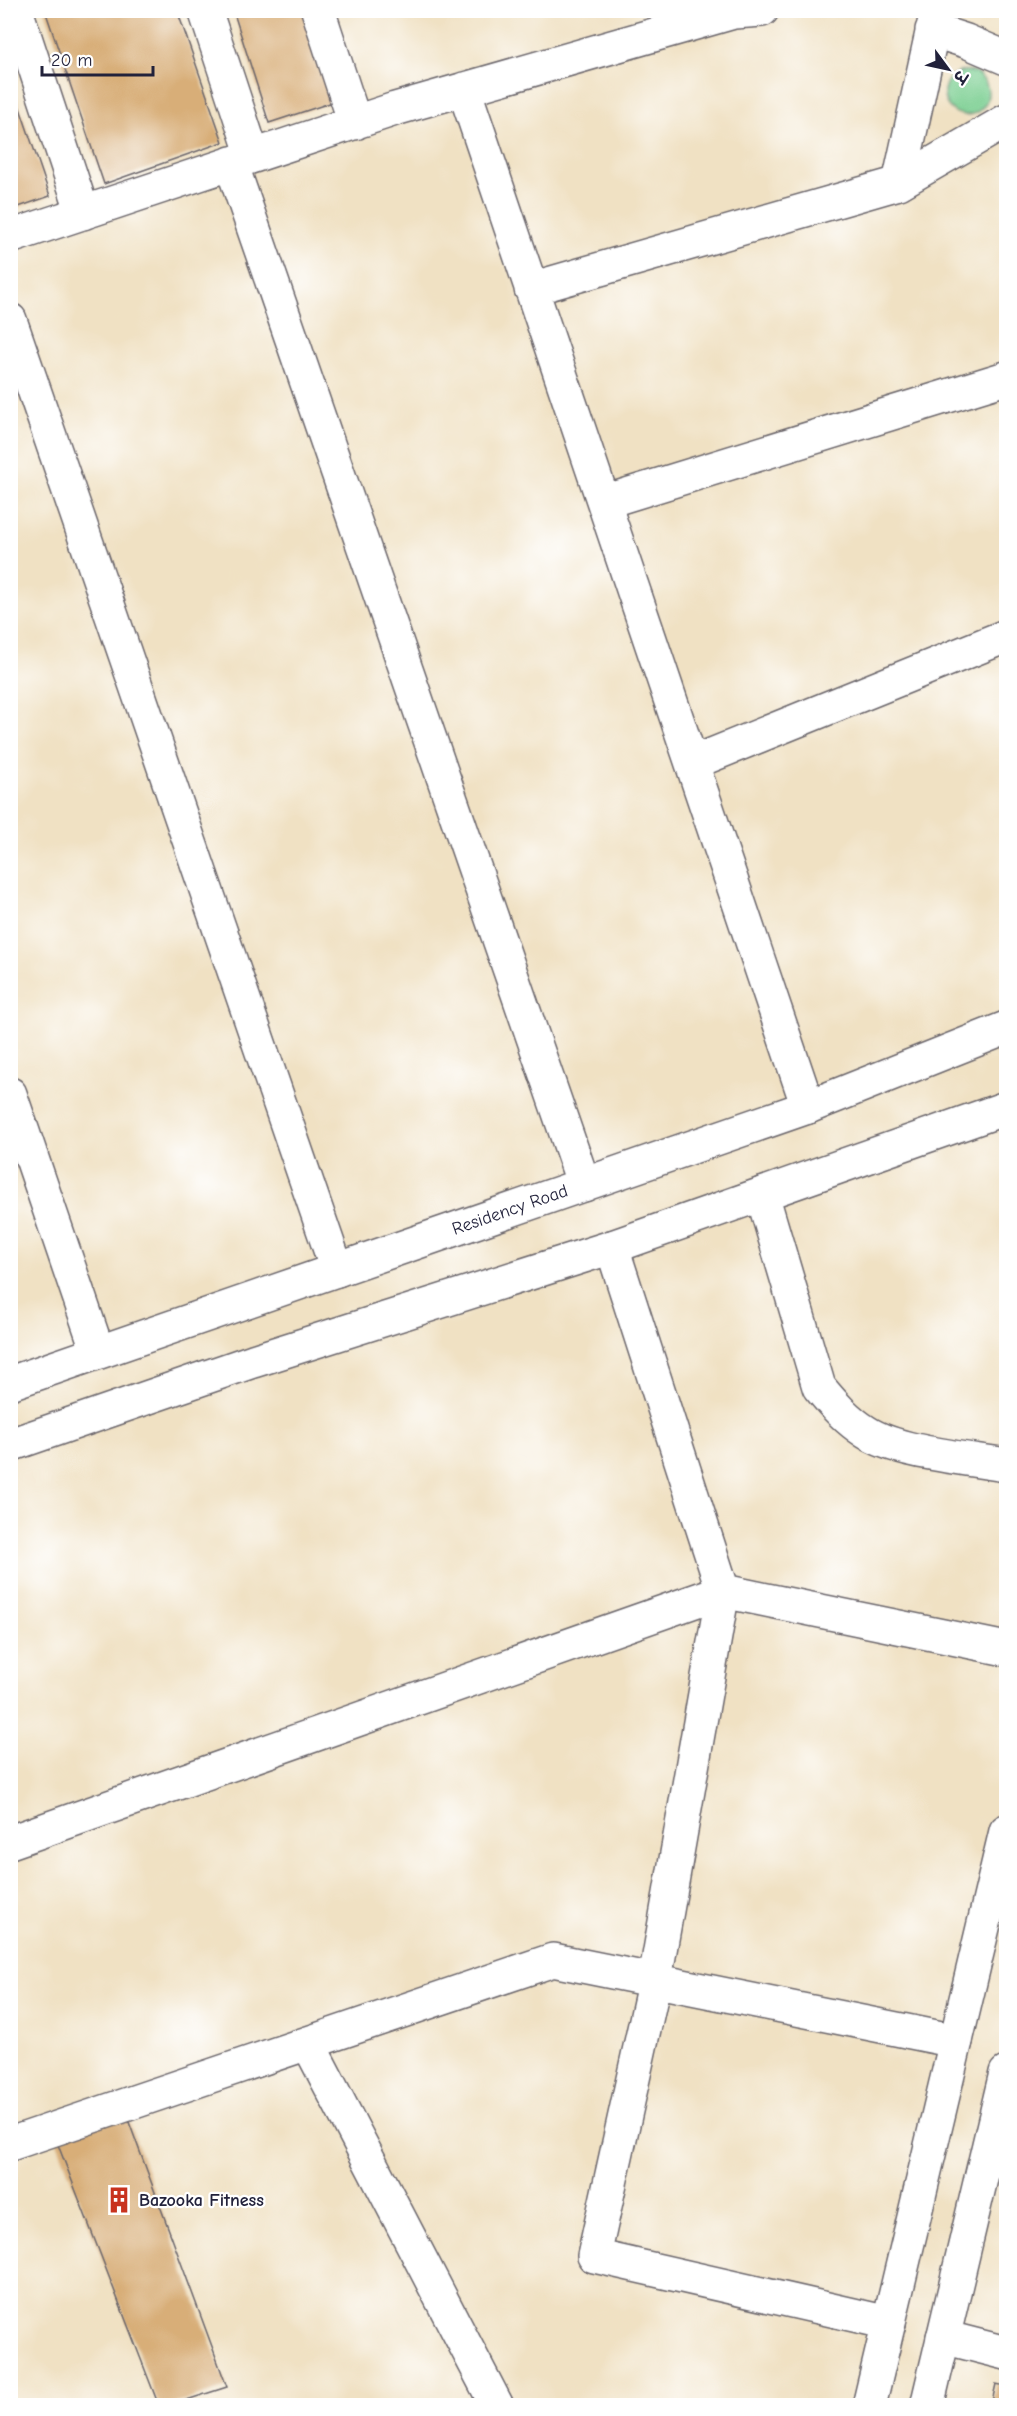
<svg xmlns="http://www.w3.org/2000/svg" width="1017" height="2416" viewBox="0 0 1017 2416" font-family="'Comic Neue','Playpen Sans Deva',sans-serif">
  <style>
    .green { fill: #7ccf92; stroke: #4f7866; stroke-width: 1.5 }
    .building { fill: #d8ae78 }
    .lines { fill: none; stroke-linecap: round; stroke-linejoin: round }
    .minor-casing { stroke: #6a656b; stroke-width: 36 }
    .major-casing { stroke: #6a656b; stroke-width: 36 }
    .minor { stroke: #fff; stroke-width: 33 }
    .major { stroke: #fff; stroke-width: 33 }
    .labels { text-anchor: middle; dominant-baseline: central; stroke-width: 4.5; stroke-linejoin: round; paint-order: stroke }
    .street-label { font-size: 18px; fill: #22223b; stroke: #fff }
    .poi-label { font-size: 18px; font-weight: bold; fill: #22223b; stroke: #fff; text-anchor: start }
  </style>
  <rect width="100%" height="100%" fill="#fff"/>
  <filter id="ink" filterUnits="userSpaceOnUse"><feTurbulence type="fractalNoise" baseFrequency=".0167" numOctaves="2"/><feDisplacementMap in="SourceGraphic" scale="12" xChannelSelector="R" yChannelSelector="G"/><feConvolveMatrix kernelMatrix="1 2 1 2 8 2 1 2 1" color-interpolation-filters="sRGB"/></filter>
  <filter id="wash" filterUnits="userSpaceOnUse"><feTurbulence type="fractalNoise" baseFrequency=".008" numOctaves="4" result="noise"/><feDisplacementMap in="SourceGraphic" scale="24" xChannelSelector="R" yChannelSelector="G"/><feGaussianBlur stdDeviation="1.35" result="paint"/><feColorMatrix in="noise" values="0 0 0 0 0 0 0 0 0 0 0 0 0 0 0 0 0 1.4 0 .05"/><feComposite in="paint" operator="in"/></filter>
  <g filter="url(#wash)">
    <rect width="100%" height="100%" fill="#f0e1c3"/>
    <path class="green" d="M944 93a22 22 0 1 1 44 0a22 22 0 1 1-44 0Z"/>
    <g id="blocks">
      <path class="building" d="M 45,10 L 177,10 L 223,142 L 104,184 Z
        M 233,10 L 307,10 L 336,101 L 269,123 Z
        M 10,79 L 50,196 L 10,210 Z
        M 126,2114 L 227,2387 L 168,2406 L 159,2406 L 55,2137 Z
        M 996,2384 L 1006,2386 L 1006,2406 L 991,2406 Z"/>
    </g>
  </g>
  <g filter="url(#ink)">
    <use href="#blocks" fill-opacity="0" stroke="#6a656b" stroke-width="1.5"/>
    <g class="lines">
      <g class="minor-casing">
        <path id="minor" d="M 16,10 L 83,213
          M 205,10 L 253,156
          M 318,10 L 355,123
          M 932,30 L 966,41 L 1006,58
          M 464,89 L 808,1107
          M 231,163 L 584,1185
          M 899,183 L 937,10
          M 10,237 L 395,109 L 734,12 L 762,10
          M 531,289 L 899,183 L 1006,121
          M 10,320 L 337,1270
          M 604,502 L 1006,378
          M 692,763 L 1006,636
          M 10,1094 L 98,1352
          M 762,1194 L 819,1387 C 833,1404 847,1420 866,1432 C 898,1453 967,1458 1006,1465
          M 612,1247 L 723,1591 L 655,1979 L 594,2256 L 889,2323
          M 10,1842 L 723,1591 L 1006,1649
          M 308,2043 L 497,2406
          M 10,2144 L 553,1960 L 956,2041
          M 943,2337 L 1006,2353"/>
      </g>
      <g class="major-casing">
        <path id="major" d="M 10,1383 L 808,1107 L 1006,1028
          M 10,1445 L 253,1361 L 612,1247 L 1006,1108
          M 869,2406 L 1006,1831
          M 927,2406 L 1006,2073"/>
      </g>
      <use href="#minor" class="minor"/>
      <use href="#major" class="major"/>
    </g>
  </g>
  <defs>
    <g id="building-bare" transform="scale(2.07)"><path d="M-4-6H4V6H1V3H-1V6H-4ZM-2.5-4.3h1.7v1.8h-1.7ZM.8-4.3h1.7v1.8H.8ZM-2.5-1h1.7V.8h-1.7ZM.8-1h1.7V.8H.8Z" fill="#c8321e" stroke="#fff" stroke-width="2.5" paint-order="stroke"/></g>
  </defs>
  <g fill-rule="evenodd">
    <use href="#building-bare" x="119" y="2200"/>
  </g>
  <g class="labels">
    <g class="street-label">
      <text transform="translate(510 1210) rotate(-19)">Residency Road</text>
    </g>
    <g class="poi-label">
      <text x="139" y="2200">Bazooka Fitness</text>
    </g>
  </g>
  <rect width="1017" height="2416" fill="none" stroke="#fff" stroke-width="36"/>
  <g transform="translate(948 69) rotate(123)" stroke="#ffffff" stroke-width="4.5" paint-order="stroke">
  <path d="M0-4.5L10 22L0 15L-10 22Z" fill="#22223b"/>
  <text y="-9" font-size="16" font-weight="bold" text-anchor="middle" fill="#22223b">उ</text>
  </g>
  <path d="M42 66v9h111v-9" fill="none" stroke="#22223b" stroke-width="3"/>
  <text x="51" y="66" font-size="18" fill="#22223b" stroke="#ffffff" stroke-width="4.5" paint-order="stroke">20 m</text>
</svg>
